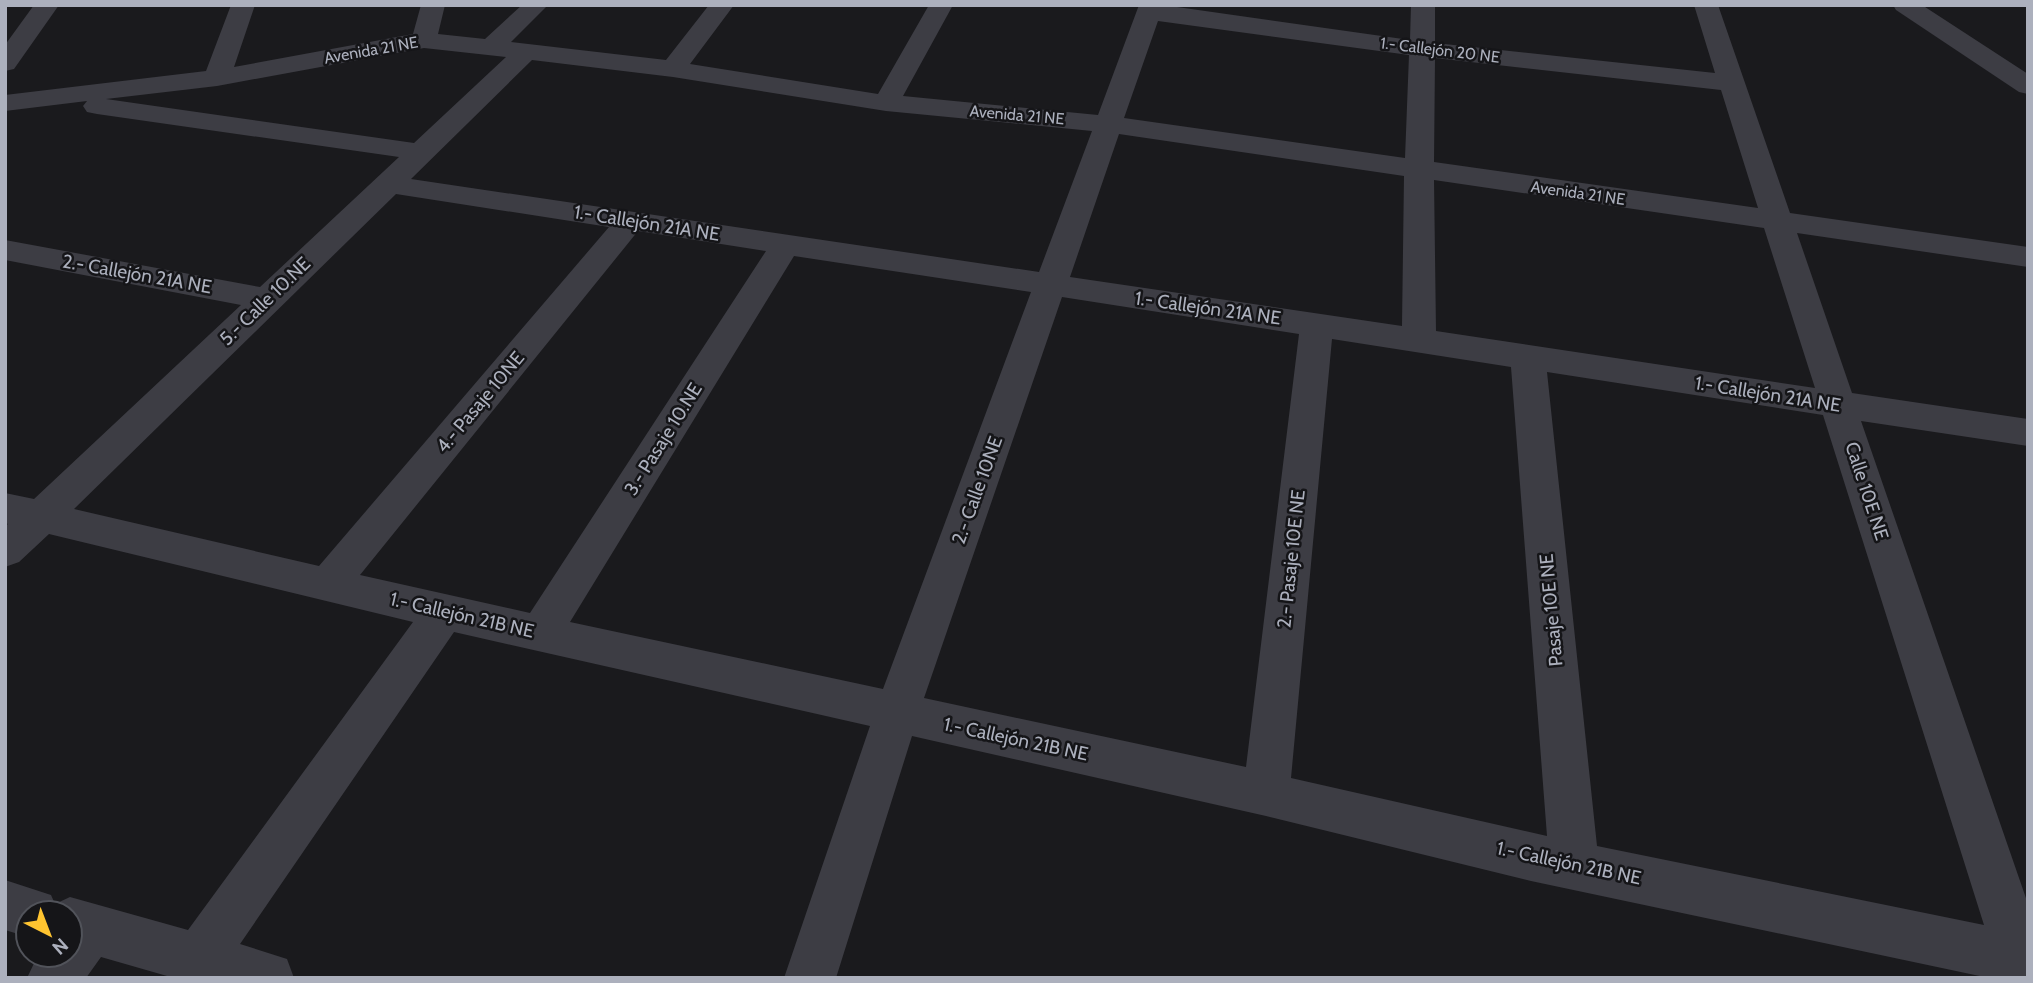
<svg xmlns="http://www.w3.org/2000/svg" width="2033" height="983" viewBox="0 0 2033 983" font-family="Cabin,sans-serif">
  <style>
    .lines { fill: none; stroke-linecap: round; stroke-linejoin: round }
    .minor { fill: #3d3d44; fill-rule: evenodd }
    .labels { text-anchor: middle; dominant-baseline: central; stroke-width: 5; stroke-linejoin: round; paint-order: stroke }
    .far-street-label { font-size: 16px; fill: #acb0bd; stroke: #151518 }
    .street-label { font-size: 19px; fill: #acb0bd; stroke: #151518 }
  </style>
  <rect width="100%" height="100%" fill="#1a1a1d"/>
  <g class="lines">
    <path class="minor" d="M 34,5 L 59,5 L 14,69 L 5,71 L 5,45 Z
      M 231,5 L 255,5 L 234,67 L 413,34 L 421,5 L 445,5 L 438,34 L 485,39 L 522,5 L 548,5 L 511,42 L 666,60 L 709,5 L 734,5 L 690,64 L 878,94 L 929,5 L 953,5 L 903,96 L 1098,115 L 1139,5 L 1163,5 L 1410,40 L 1411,5 L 1435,5 L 1435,43 L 1715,73 L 1694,5 L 1718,5 L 1790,213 L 2028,247 L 2028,267 L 1797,233 L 1852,393 L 2028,419 L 2028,446 L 1861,421 L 2028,904 L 2028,978 L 1989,978 L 1531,881 L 1266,816 L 912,736 L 836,978 L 784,978 L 870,726 L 454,632 L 240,944 L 287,959 L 294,978 L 174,978 L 101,957 L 86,978 L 27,978 L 38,955 L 70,955 L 70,913 L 28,913 L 28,937 L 5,930 L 5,880 L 51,895 L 55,904 L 70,897 L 188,930 L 413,622 L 49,534 L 19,562 L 5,567 L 5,526 L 8,524 L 5,523 L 5,493 L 34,499 L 241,305 L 5,260 L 5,240 L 260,287 L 399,157 L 97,114 L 87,112 L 83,106 L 87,101 L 5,111 L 5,95 L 206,71 ZM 1158,21 L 1409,55 L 1405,158 L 1124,118 ZM 424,48 L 506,57 L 414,143 L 106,99 L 217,86 ZM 1435,58 L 1721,90 L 1758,208 L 1434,162 ZM 532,60 L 673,77 L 886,111 L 1092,131 L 1039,272 L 411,179 ZM 1119,134 L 1404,176 L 1402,326 L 1070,277 ZM 1434,180 L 1764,228 L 1815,388 L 1436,331 ZM 396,194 L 609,227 L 319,566 L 74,509 ZM 638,231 L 766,251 L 530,613 L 360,575 ZM 794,256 L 1031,292 L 883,689 L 570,622 ZM 1062,297 L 1299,334 L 1246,767 L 924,698 ZM 1332,339 L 1511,367 L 1547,836 L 1291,778 ZM 1547,372 L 1823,415 L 1984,925 L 1597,846 Z
      M 1893,5 L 1922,5 L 2028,74 L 2028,94 L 2019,92 L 1896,10 Z"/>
  </g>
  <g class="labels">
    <g class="far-street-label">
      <text transform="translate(371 50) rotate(-10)">Avenida 21 NE</text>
      <text transform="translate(1440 50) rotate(7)">1.- Callejón 20 NE</text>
      <text transform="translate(1017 115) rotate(5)">Avenida 21 NE</text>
      <text transform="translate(1578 193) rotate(8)">Avenida 21 NE</text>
    </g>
    <g class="street-label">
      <text transform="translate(647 223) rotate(9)">1.- Callejón 21A NE</text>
      <text transform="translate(137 274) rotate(10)">2.- Callejón 21A NE</text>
      <text transform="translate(265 301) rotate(-44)">5.- Calle 10.NE</text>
      <text transform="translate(1208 308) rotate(8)">1.- Callejón 21A NE</text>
      <text transform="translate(1768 394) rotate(9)">1.- Callejón 21A NE</text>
      <text transform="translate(480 402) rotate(-50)">4.- Pasaje 10NE</text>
      <text transform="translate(663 439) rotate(-58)">3.- Pasaje 10.NE</text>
      <text transform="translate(977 490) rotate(-70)">2.- Calle 10NE</text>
      <text transform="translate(1867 491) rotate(72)">Calle 10E NE</text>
      <text transform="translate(1291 559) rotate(-84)">2.- Pasaje 10E NE</text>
      <text transform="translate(1551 610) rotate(-95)">Pasaje 10E NE</text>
      <text transform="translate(462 615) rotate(13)">1.- Callejón 21B NE</text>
      <text transform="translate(1016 739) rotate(12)">1.- Callejón 21B NE</text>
      <text transform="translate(1569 863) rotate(12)">1.- Callejón 21B NE</text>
    </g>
  </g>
  <rect width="2033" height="983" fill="none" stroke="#acb0bd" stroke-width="14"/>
  <g transform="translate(49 934) rotate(138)"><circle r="33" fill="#151518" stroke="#51535a" stroke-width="2"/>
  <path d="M0-5L12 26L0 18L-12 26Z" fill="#ffc430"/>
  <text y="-10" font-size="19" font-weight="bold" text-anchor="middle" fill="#acb0bd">N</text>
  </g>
</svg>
